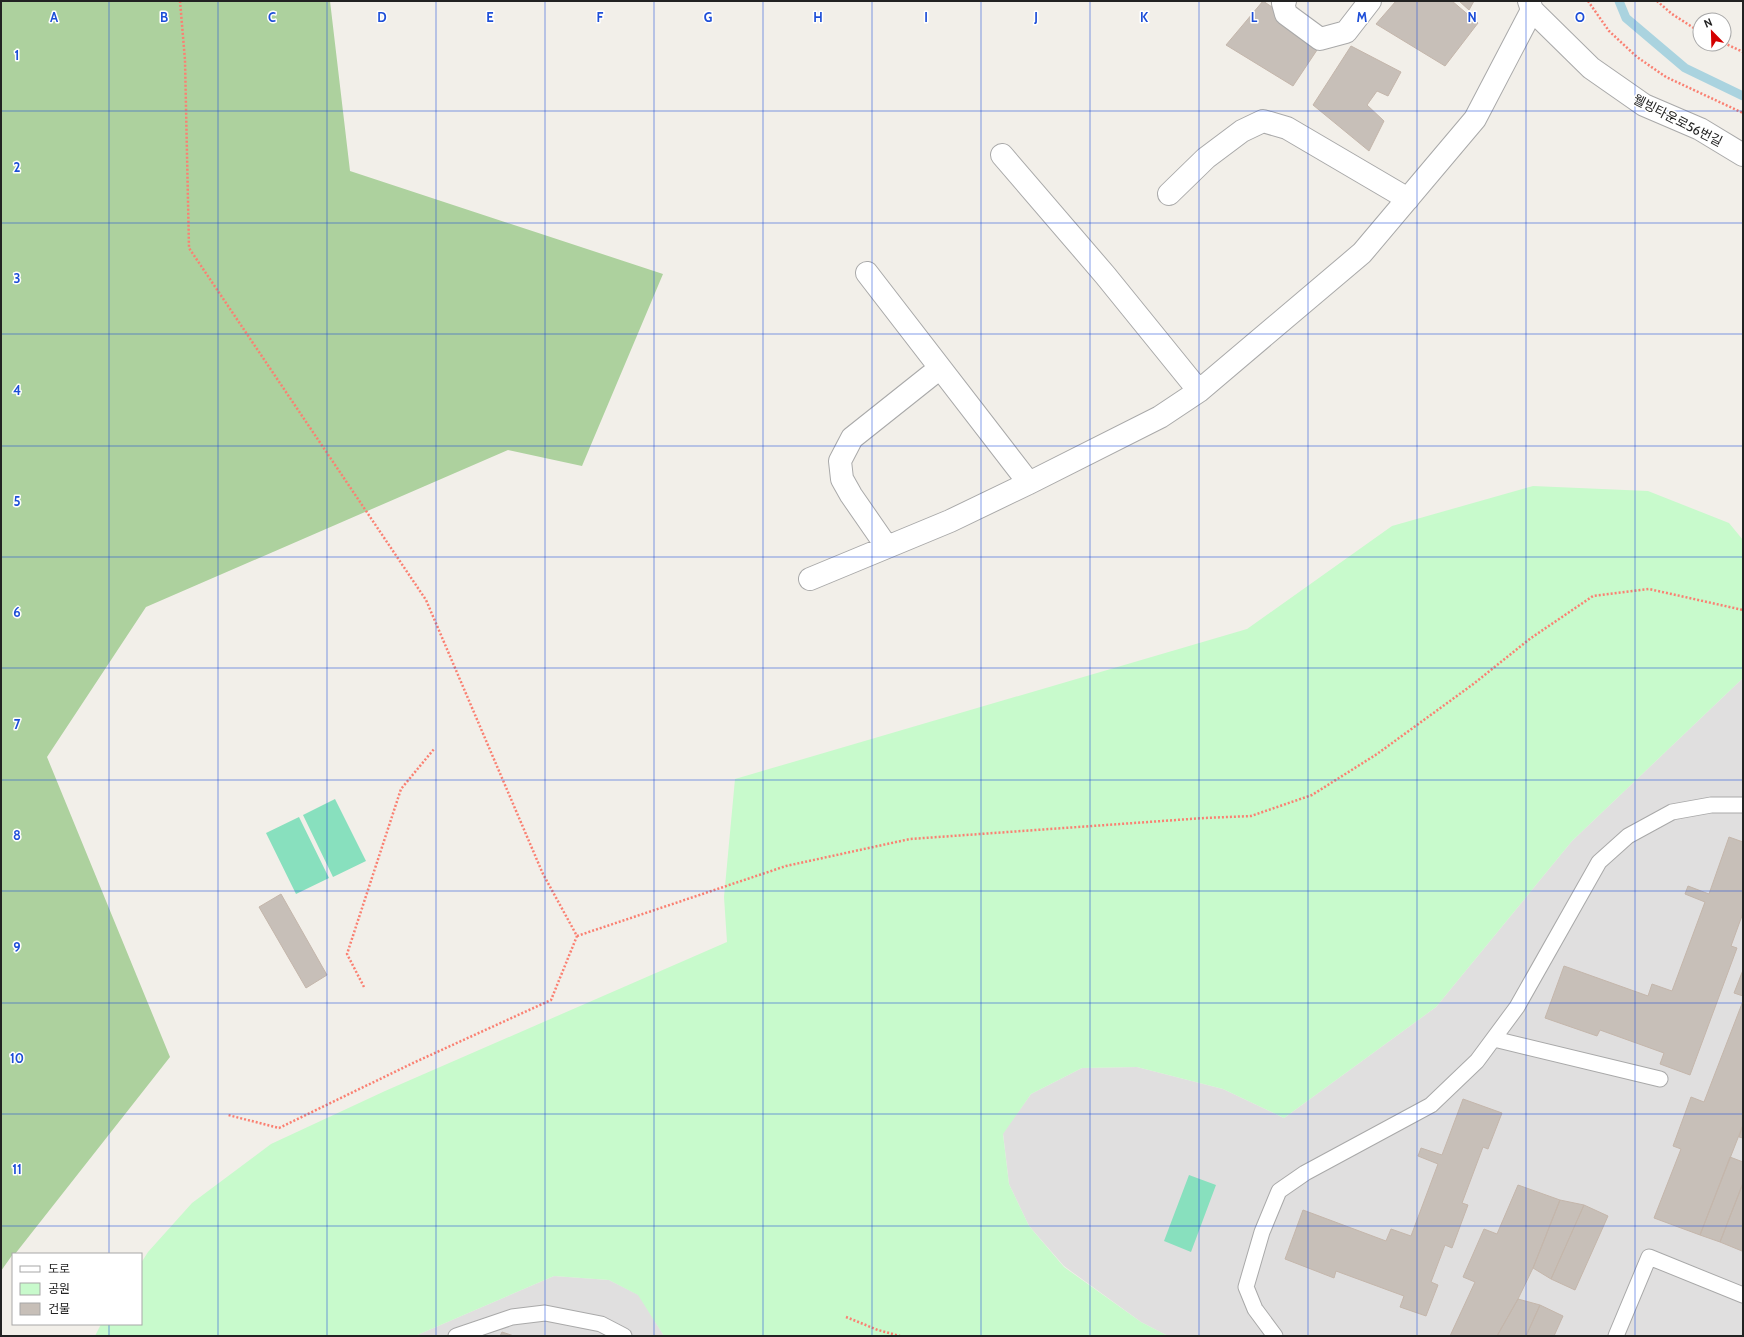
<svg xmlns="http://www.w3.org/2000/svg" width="1744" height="1337" viewBox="0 0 1744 1337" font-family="Cabin,'Noto Sans KR',sans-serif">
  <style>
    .residential { fill: #e0dfdf }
    .forest { fill: #add19e }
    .park { fill: #c8facc }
    .pitch { fill: #88e0be }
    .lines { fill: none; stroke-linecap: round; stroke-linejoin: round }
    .stream { stroke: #aad3df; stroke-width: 9 }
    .building { fill: #c7bfb8; stroke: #c4b6ab }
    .lane-casing { stroke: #a9a9a9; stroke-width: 17 }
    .street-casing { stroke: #a9a9a9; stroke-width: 24 }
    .path { stroke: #fa8072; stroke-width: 2.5; stroke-dasharray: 2 2; stroke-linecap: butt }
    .lane { stroke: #fff; stroke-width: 15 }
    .street { stroke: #fff; stroke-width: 22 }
    .grid { fill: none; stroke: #1d4ed8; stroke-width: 1; stroke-opacity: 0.55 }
    .labels { text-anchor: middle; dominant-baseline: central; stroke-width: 3; stroke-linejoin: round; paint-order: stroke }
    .street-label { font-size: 13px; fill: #222; stroke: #fff }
    .grid-label { font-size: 13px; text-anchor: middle; font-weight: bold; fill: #1d4ed8; stroke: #fff; stroke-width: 3; stroke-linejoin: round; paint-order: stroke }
  </style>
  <rect width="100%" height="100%" fill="#f2efe9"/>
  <path class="residential" d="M 1743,678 L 1743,1336 L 1168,1336 L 1141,1322 L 1064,1266 L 1029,1226 L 1009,1184 L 1003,1133 L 1031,1094 L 1082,1068 L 1137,1067 L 1223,1089 L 1284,1118 L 1436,1007 L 1572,841 Z
    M 554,1276 L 609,1280 L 639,1295 L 664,1336 L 415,1336 Z"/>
  <path class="forest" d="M 1,1 L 330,1 L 350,171 L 663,274 L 582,466 L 508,450 L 146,607 L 47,757 L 170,1057 L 15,1254 L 13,1254 L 1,1271 Z"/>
  <path class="park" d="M 1533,486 L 1648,491 L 1729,523 L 1743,540 L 1743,678 L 1572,841 L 1436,1007 L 1284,1118 L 1223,1089 L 1137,1067 L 1082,1068 L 1031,1094 L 1003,1134 L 1009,1184 L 1029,1226 L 1064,1267 L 1141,1322 L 1168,1336 L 664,1336 L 638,1295 L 609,1280 L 554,1276 L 415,1336 L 95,1336 L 101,1324 L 141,1324 L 141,1263 L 148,1252 L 192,1203 L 271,1144 L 385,1091 L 727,942 L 724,897 L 735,779 L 1247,629 L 1392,526 Z"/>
  <path class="pitch" d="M 335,799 L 366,861 L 333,877 L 303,815 Z
    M 299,817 L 329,878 L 296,894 L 266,833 Z
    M 1189,1175 L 1216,1185 L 1191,1252 L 1164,1241 Z"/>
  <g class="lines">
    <path class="stream" d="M 1619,1 L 1626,18 L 1685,68 L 1743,96"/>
  </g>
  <path class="building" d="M 1263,1 L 1323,41 L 1293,86 L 1226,45 Z
    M 1396,1 L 1452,1 L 1478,23 L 1445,66 L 1376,24 Z
    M 1459,1 L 1474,1 L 1469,10 Z
    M 1351,46 L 1401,72 L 1388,96 L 1377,91 L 1367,105 L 1384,121 L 1369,151 L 1313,105 Z
    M 1729,837 L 1743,842 L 1743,913 L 1731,946 L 1737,948 L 1690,1075 L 1660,1064 L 1664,1053 L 1600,1030 L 1597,1036 L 1545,1018 L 1564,966 L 1648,996 L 1652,984 L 1672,991 L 1705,902 L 1685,894 L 1688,886 L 1709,894 Z
    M 281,894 L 327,975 L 306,988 L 259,907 Z
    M 1743,970 L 1743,996 L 1734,993 Z
    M 1743,1001 L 1743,1125 L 1700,1235 L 1654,1218 L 1681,1149 L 1673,1146 L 1691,1097 L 1704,1102 Z
    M 1463,1099 L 1502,1113 L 1488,1149 L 1483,1147 L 1462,1203 L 1468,1205 L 1452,1248 L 1445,1245 L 1431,1282 L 1438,1285 L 1426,1316 L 1400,1307 L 1404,1296 L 1336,1271 L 1334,1278 L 1285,1259 L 1303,1210 L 1386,1241 L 1391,1229 L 1411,1236 L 1438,1164 L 1418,1156 L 1421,1148 L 1442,1155 Z
    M 1743,1125 L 1743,1138 L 1739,1137 Z
    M 1730,1157 L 1743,1162 L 1743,1183 L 1720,1242 L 1700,1235 Z
    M 1743,1183 L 1743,1249 L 1742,1251 L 1720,1242 Z
    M 1518,1185 L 1560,1200 L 1533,1268 L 1518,1299 L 1497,1336 L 1450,1336 L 1475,1282 L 1463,1277 L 1484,1229 L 1497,1234 Z
    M 1560,1200 L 1584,1205 L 1551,1279 L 1533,1268 Z
    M 1584,1205 L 1608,1216 L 1575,1290 L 1551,1279 Z
    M 1518,1299 L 1540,1305 L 1526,1336 L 1497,1336 Z
    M 1540,1305 L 1563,1316 L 1554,1336 L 1526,1336 Z
    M 502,1332 L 514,1336 L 500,1336 Z"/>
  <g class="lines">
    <g class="lane-casing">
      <path id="lane" d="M 1494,1039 L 1660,1079
        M 456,1336 L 512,1317 L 545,1313 L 601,1324 L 624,1336
        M 1275,1336 L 1255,1309 L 1246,1287 L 1262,1232 L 1279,1191 L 1305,1173 L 1431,1105 L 1477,1061 L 1517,1007 L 1599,862 L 1628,836 L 1672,812 L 1711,805 L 1743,805
        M 1616,1336 L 1649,1257 L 1743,1295"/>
    </g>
    <g class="street-casing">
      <path id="street" d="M 1285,1 L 1283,3 L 1286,14 L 1320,39 L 1346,32 L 1370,1
        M 1529,1 L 1532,10 L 1591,68 L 1644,105 L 1700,129 L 1743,155
        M 1002,155 L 1105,275 L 1199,391
        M 1169,194 L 1206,158 L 1242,131 L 1263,121 L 1287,128 L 1408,199
        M 867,273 L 1029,483
        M 887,547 L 851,495 L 842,479 L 840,461 L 852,438 L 940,368
        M 810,579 L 950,521 L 1029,483 L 1160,417 L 1199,391 L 1362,253 L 1475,119 L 1532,10"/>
    </g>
    <path class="path" d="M 180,1 L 185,60 L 189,248 L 426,600 L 543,874 L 577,936 L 551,1000 L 413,1063 L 279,1128 L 228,1115
      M 1588,1 L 1609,31 L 1637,57 L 1666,77 L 1743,113
      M 1657,1 L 1672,14 L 1700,32
      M 1724,43 L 1743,52
      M 577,936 L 786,866 L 910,839 L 1204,818 L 1251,816 L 1312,795 L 1377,754 L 1472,685 L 1531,638 L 1593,596 L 1649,589 L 1743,610
      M 364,987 L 347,954 L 401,789 L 434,749
      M 846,1317 L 878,1330 L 900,1336"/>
    <use href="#lane" class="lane"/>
    <use href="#street" class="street"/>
  </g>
  <path class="grid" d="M 109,1 L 109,1254M 218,1 L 218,1336M 327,1 L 327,1336M 436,1 L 436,1336M 545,1 L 545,1336M 654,1 L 654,1336M 763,1 L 763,1336M 872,1 L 872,1336M 981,1 L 981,1336M 1090,1 L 1090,1336M 1199,1 L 1199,1336M 1308,1 L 1308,1336M 1417,1 L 1417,1336M 1526,1 L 1526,1336M 1635,1 L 1635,1336M 1,111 L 1743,111M 1,223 L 1743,223M 1,334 L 1743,334M 1,446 L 1743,446M 1,557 L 1743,557M 1,668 L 1743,668M 1,780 L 1743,780M 1,891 L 1743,891M 1,1003 L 1743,1003M 1,1114 L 1743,1114M 1,1226 L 1743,1226M 109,1324 L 109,1336"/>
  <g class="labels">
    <g class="street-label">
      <text transform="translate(1678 120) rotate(27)">웰빙타운로56번길</text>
    </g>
  </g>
  <g class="grid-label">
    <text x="54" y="22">A</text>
    <text x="164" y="22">B</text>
    <text x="272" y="22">C</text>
    <text x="382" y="22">D</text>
    <text x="490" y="22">E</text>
    <text x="600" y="22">F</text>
    <text x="708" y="22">G</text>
    <text x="818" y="22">H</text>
    <text x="926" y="22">I</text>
    <text x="1036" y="22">J</text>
    <text x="1144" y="22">K</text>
    <text x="1254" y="22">L</text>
    <text x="1362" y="22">M</text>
    <text x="1472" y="22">N</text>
    <text x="1580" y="22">O</text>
    <text x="17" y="60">1</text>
    <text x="17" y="172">2</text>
    <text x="17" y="283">3</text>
    <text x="17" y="395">4</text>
    <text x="17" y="506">5</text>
    <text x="17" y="617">6</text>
    <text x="17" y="729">7</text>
    <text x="17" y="840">8</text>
    <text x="17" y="952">9</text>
    <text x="17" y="1063">10</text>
    <text x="17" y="1174">11</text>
  </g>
  <rect width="1744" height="1337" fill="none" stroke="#222222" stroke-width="4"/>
  <rect x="12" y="1253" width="130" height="72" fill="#ffffff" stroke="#a7a7a7"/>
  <rect x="20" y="1266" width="20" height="6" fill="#ffffff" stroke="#a7a7a7"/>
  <text x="48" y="1273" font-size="12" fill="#222222">도로</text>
  <rect x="20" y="1283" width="20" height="12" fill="#c8facc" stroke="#a7a7a7"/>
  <text x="48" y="1293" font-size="12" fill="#222222">공원</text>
  <rect x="20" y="1303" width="20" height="12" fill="#c7bfb8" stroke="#a7a7a7"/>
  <text x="48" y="1313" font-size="12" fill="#222222">건물</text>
  <g transform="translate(1712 32) rotate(337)"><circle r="19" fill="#ffffff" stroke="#a7a7a7"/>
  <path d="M0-3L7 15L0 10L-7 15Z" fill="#d40000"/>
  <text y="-6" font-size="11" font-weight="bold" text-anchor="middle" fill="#222222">N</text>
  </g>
</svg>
